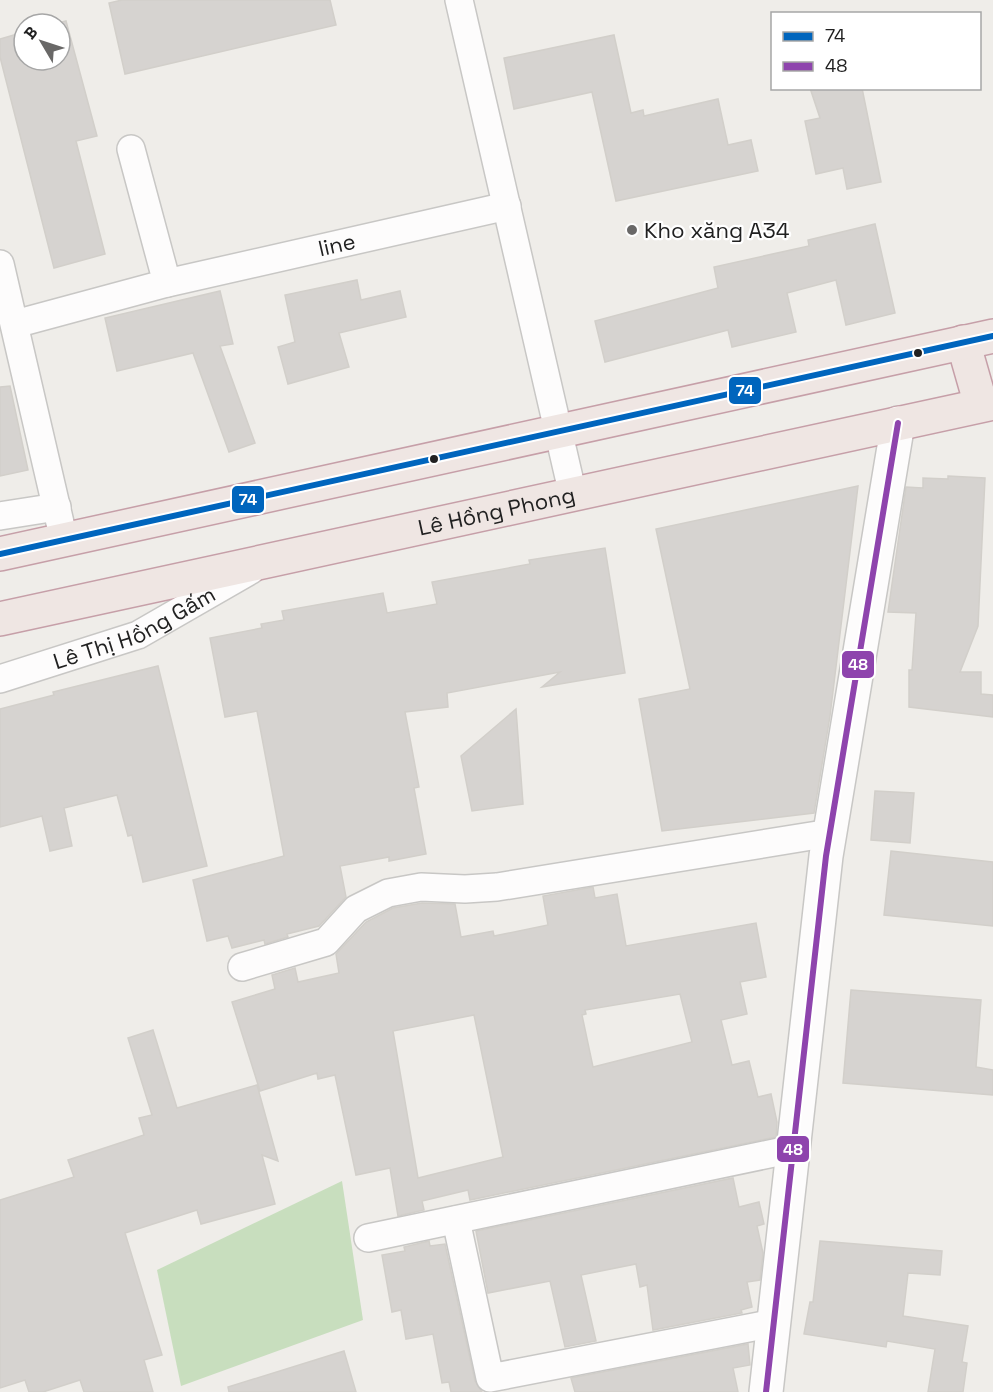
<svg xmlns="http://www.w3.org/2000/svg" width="993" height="1392" viewBox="0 0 993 1392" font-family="'Space Grotesk',sans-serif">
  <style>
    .forest { fill: #c8debe }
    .building { fill: #d6d3d0; stroke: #d2cfca; stroke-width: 1.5; fill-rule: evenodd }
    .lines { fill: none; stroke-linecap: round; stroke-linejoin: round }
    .minor-casing { stroke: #c8c7c5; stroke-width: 30 }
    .tertiary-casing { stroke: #c8c7c5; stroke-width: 36 }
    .trunk-casing { stroke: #c69fa8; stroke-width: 36 }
    .minor { stroke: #fdfcfc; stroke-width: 27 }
    .tertiary { stroke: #fdfcfc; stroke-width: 33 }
    .trunk { stroke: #efe6e3; stroke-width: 33 }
    .bus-1-casing { stroke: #fff; stroke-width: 10 }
    .bus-2-casing { stroke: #fff; stroke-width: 10 }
    .bus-1 { stroke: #0065bd; stroke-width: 6 }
    .bus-2 { stroke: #8e44ad; stroke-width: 6 }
    .poi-dot { fill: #696867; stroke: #fff; stroke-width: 2 }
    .bus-dot { fill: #212121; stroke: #fff; stroke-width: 2 }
    .labels { text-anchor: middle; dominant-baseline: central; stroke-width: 4.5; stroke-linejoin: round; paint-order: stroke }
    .poi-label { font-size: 22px; fill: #212121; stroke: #fff; text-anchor: start }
    .street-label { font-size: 22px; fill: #212121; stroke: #fff }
    .line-badge { stroke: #fff; stroke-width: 2 }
    .badge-label { font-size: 16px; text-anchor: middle; font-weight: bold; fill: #fff }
  </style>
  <rect width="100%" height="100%" fill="#efede9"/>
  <path class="forest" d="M 342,1181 L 363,1320 L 181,1386 L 157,1270 Z"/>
  <path class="building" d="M 122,0 L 330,0 L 336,25 L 125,74 L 109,3 Z
    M 66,21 L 97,136 L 76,141 L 105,254 L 54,268 L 0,57 L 0,39 L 24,32 L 24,60 L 60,60 L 60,24 L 54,24 Z
    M 614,35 L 631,113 L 643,110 L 644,116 L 718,99 L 728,145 L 751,140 L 758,171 L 616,201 L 592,92 L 514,109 L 504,58 Z
    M 810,88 L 862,88 L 881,182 L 847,189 L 843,168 L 816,174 L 805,121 L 820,118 Z
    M 875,224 L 895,313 L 846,325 L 836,280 L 787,293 L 796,332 L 732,347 L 728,330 L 605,362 L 595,321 L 718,288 L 714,267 L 809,246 L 808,240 Z
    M 357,280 L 361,300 L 400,291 L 406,317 L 339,333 L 349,367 L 288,384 L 278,347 L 295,342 L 285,295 Z
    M 220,291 L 233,344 L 220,346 L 255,443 L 229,452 L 193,353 L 117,371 L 105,318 Z
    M 10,386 L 28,470 L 0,476 L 0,387 Z
    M 948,476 L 985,478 L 978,626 L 960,672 L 981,672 L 981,694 L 993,695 L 993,717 L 909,707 L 909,670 L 912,670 L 916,613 L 888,612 L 906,487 L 923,488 L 923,478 L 948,479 Z
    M 858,486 L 830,716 L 814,813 L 662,831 L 639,699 L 690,689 L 656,529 Z
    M 605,548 L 625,673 L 542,687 L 560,672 L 447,693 L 448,707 L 405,712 L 419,787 L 414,788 L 426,854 L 389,861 L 389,857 L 340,866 L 346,897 L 319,926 L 287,934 L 288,937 L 265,944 L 264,940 L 232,948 L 228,936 L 207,941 L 193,880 L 284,856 L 257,711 L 225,717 L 210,638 L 262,628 L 261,624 L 284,620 L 282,611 L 383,593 L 387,613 L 437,604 L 432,582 L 530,564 L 529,560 Z
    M 158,666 L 207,866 L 143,882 L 132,835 L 128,836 L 117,795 L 64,808 L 72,846 L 50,851 L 42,816 L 0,827 L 0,709 L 54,695 L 53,692 Z
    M 516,709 L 523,804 L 472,811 L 461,756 Z
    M 875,791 L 914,793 L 910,843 L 871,840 Z
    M 891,851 L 993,862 L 993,926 L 884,915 Z
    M 593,887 L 595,898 L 617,894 L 626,946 L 756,923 L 766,977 L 740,982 L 747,1014 L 721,1020 L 732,1065 L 749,1061 L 758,1097 L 771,1094 L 777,1122 L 776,1137 L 470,1200 L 468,1190 L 422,1201 L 424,1210 L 398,1216 L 390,1168 L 356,1175 L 335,1075 L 318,1079 L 317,1073 L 260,1091 L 232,1002 L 275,989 L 272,975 L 295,968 L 298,982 L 339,973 L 336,954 L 366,922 L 393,908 L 422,903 L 455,904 L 461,937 L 493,931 L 494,936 L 548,925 L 543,896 ZM 680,994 L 692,1042 L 593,1067 L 582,1015 L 586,1014 L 585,1010 ZM 474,1015 L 503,1157 L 418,1178 L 393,1031 Z
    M 851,990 L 981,1000 L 976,1067 L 993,1070 L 993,1095 L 843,1083 Z
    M 153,1030 L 177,1108 L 257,1085 L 278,1161 L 262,1155 L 275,1204 L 201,1224 L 197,1210 L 125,1233 L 162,1355 L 144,1360 L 153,1392 L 84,1392 L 80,1380 L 43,1392 L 29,1392 L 25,1380 L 0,1388 L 0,1200 L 74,1177 L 68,1160 L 144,1135 L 139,1118 L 152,1115 L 128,1038 Z
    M 733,1178 L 739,1207 L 759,1202 L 764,1224 L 757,1226 L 763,1253 L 760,1280 L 747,1282 L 752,1307 L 741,1310 L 742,1313 L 653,1330 L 647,1285 L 640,1287 L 636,1264 L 581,1275 L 596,1341 L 565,1347 L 550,1281 L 488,1293 L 476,1231 Z
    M 429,1241 L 430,1246 L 445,1244 L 475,1381 L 482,1392 L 451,1392 L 449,1382 L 442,1383 L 433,1334 L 406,1339 L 401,1310 L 392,1312 L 382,1255 L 405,1251 L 404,1247 Z
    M 820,1241 L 942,1251 L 940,1275 L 908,1273 L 903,1316 L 968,1326 L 962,1362 L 967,1363 L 963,1392 L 928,1392 L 935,1349 L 887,1341 L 886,1347 L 804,1334 L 810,1302 L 813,1302 Z
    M 748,1344 L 750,1365 L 733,1368 L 738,1392 L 575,1392 L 571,1378 Z
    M 344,1351 L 356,1392 L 229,1392 L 228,1387 Z"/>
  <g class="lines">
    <g class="minor-casing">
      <g id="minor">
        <path d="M 459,0 L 573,495"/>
        <path d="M 0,264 L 64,540"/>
        <path id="s1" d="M 167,283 L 507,206"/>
        <path d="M 15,324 L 167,283 L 131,149"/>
        <path d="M 0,516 L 57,507"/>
        <path id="s2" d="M 0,679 L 138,635 L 251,570"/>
        <path d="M 242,967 L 326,942 L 356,909 L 388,893 L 421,887 L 465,889 L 497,887 L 830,833"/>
        <path d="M 456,1220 L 490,1378 L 774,1323"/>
        <path d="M 368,1238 L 793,1149"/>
      </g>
    </g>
    <g class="tertiary-casing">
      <path id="tertiary" d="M 766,1392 L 826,856 L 898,423"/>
    </g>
    <g class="trunk-casing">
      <g id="trunk">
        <path d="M 963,342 L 981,405"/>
        <path d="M 0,554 L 993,336"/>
        <path id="s3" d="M 0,619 L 993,403"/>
      </g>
    </g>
    <use href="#minor" class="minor"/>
    <use href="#tertiary" class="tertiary"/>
    <use href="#trunk" class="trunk"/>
    <g class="bus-1-casing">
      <path id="bus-1" d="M 0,554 L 993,336"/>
    </g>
    <g class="bus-2-casing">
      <path id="bus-2" d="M 766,1392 L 826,856 L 898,423"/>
    </g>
    <use href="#bus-1" class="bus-1"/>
    <use href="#bus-2" class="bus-2"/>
  </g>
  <circle class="poi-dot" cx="632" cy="230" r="6"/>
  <g class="bus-dot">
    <circle cx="918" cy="353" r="5"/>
    <circle cx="434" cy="459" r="5"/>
  </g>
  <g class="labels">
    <g class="poi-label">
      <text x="644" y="230">Kho xăng A34</text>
    </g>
    <g class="street-label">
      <text stroke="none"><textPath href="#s1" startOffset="174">line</textPath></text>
      <text stroke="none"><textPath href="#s3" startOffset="508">Lê Hồng Phong</textPath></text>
      <text stroke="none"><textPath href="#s2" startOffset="144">Lê Thị Hồng Gấm</textPath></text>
    </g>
  </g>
  <g class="line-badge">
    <rect x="728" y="376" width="34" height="29" rx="6" fill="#0065bd"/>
    <rect x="231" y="485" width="34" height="29" rx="6" fill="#0065bd"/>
    <rect x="841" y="650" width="34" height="29" rx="6" fill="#8e44ad"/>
    <rect x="776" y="1135" width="34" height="28" rx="6" fill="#8e44ad"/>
  </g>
  <g class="badge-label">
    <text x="745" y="396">74</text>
    <text x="248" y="505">74</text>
    <text x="858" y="670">48</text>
    <text x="793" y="1155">48</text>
  </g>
  <rect x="771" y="12" width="210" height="78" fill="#ffffff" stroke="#a6a6a6" stroke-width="1.5"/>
  <rect x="783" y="32" width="30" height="9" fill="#0065bd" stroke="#a6a6a6" stroke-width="1.5"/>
  <text x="825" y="42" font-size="18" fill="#212121">74</text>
  <rect x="783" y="62" width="30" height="9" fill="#8e44ad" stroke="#a6a6a6" stroke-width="1.5"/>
  <text x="825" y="72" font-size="18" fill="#212121">48</text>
  <g transform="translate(42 42) rotate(309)"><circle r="28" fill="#ffffff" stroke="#a6a6a6" stroke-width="1.5"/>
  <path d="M0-4.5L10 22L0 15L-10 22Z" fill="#696867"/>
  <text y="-9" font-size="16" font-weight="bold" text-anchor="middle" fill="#212121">B</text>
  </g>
</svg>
